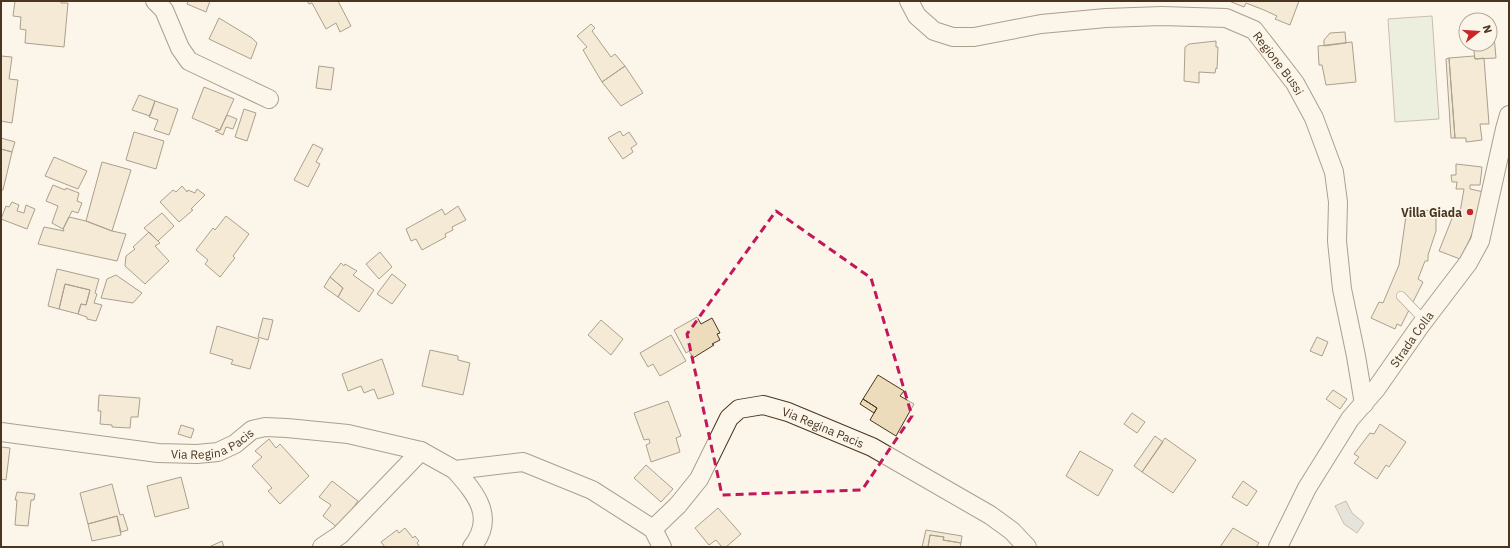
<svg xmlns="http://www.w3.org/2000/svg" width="1510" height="548" viewBox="0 0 1510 548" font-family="'IBM Plex Sans',sans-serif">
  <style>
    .green { fill: #dce7d0; stroke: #887966 }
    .water { fill: #c9cecd; stroke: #887966 }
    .building { fill: #ecdcbc; stroke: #4a3520 }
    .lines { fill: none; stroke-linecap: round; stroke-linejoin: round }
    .service-casing { stroke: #4a3520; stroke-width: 10 }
    .minor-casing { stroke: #4a3520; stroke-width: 20 }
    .service { stroke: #fbf6e9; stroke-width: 9 }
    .minor { stroke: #fbf6e9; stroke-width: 18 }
    .marked { fill: none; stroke: #c2185b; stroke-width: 3; stroke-dasharray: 8 5; stroke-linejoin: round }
    .poi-dot { fill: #c62828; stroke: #fbf6e9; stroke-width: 1.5 }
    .labels { text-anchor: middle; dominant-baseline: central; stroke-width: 3; stroke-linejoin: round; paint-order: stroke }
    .street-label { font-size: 12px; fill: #4a3520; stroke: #fbf6e9 }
    .poi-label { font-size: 12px; font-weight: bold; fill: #4a3520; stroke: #fbf6e9; text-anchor: end }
  </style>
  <rect width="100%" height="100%" fill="#fbf6e9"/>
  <path class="green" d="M 1432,16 L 1439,119 L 1395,122 L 1388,19 Z"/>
  <path class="water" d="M 1346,501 L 1352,513 L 1364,523 L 1357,533 L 1344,524 L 1335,506 Z"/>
  <path class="building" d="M 15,1 L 61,1 L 61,3 L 68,3 L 64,47 L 25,43 L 26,30 L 20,29 L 21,17 L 13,16 Z
    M 188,1 L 210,1 L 206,12 L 187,4 Z
    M 307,1 L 338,1 L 351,26 L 340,32 L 336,23 L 326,29 L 312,3 L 309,4 Z
    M 1229,1 L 1299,1 L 1290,25 L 1275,19 L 1277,16 L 1264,10 L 1246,3 L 1244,7 Z
    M 219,18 L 252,38 L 257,43 L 251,59 L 209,39 Z
    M 591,24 L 595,28 L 592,31 L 611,57 L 615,54 L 625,66 L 602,82 L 583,50 L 587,47 L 577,36 Z
    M 1345,32 L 1346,43 L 1324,46 L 1324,40 L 1330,33 Z
    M 1494,36 L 1496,58 L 1475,59 L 1473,44 L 1490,44 L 1490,37 Z
    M 1216,41 L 1216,47 L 1218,47 L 1217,69 L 1216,68 L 1215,73 L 1199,72 L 1199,83 L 1184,81 L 1185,47 L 1189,44 Z
    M 1352,42 L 1356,82 L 1326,85 L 1322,65 L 1319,65 L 1318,46 Z
    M 1,56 L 12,57 L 9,79 L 18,80 L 12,123 L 1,121 Z
    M 1474,56 L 1475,59 L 1484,58 L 1489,124 L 1480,124 L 1482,140 L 1466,142 L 1466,138 L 1455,138 L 1449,58 Z
    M 1449,58 L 1455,138 L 1451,138 L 1446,59 Z
    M 319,66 L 334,68 L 331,90 L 316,88 Z
    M 625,66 L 643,93 L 621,106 L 602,82 Z
    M 204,87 L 234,99 L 220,130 L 192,118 Z
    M 139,95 L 155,101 L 150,116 L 132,110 Z
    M 155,101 L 178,109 L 169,135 L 154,130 L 158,120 L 149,117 Z
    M 244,109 L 256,113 L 247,141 L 235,137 Z
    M 227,115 L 237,119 L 233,129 L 226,127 L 223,135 L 215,131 L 220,130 Z
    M 620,131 L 623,136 L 629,132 L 637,144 L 631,148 L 633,152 L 623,159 L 608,138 Z
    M 134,132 L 164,141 L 156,169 L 126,160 Z
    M 1,138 L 15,142 L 12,152 L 1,149 Z
    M 313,144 L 323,149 L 316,162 L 320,164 L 308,187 L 294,180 Z
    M 1,149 L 12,152 L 3,190 L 1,190 Z
    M 54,157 L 87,171 L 78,189 L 45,176 Z
    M 102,162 L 131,170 L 112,231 L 86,221 Z
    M 1456,164 L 1482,167 L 1480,185 L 1470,185 L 1470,189 L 1484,192 L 1478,219 L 1469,241 L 1460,259 L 1439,251 L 1455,211 L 1460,212 L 1464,189 L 1456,189 L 1457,182 L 1452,182 L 1451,175 L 1456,175 Z
    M 53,185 L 65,190 L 66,188 L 79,193 L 77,201 L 82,203 L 78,213 L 72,211 L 63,229 L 52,223 L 58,206 L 46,201 Z
    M 182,186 L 187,192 L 188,190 L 195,193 L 197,189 L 205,195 L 191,209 L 193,210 L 179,222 L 160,202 L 173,190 L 176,192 Z
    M 12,202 L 19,205 L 17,211 L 24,213 L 26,205 L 35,209 L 27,229 L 1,219 L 6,206 L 9,207 Z
    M 458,206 L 466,220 L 452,227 L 453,230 L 445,234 L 446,237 L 422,250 L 416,239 L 411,241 L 406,229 L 442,209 L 445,215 Z
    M 1407,209 L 1436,211 L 1436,231 L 1428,255 L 1428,261 L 1425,261 L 1418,279 L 1423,282 L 1401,326 L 1397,324 L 1395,329 L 1371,318 L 1379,302 L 1383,303 L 1399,265 Z
    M 162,213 L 174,226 L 158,241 L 144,228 Z
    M 226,216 L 249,234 L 233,256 L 235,258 L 220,277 L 205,264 L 208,260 L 196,250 L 213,228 L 215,230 Z
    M 69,217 L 86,221 L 112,231 L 126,234 L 117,261 L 38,244 L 44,227 L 64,231 L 63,229 Z
    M 149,232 L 160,243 L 155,246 L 169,261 L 145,284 L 125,266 L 126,256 L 135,249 L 133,247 Z
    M 380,252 L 392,267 L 379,279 L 366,264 Z
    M 341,263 L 344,266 L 345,264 L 357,271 L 353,275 L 374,290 L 359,312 L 338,297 L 343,288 L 330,277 Z
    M 57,269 L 99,279 L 95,293 L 97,294 L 94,303 L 102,305 L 96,321 L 87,319 L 87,317 L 78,314 L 81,304 L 86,305 L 90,290 L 65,284 L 59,309 L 48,306 Z
    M 392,274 L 406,285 L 392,304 L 377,294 Z
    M 116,275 L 142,293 L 133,303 L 101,298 L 107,279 Z
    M 330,277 L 343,288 L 338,297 L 324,287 Z
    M 65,284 L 90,290 L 86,305 L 81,304 L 78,314 L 59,309 Z
    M 697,317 L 701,324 L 712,318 L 720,333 L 717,334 L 720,340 L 712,344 L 714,345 L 693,358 L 689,351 L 686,353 L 674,330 Z
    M 263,318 L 273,320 L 268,340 L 258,337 Z
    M 601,320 L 623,339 L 611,355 L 588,335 Z
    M 217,326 L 259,339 L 250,369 L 231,364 L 233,360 L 210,353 Z
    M 671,335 L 686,361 L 660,376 L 653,364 L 648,367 L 640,353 Z
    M 1317,337 L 1328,342 L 1322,356 L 1310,351 Z
    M 430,350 L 458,356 L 458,360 L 470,363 L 463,395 L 422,386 Z
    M 382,359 L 394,394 L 378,399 L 374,389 L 364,393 L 361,386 L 348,391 L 342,374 Z
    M 878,375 L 904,391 L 900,396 L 914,404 L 896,436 L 870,420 L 877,408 L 863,399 Z
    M 1333,390 L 1347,399 L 1340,409 L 1326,399 Z
    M 99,395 L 140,398 L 138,417 L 131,417 L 130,428 L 112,427 L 112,425 L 100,424 L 101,411 L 98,411 Z
    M 863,399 L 877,408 L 874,413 L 860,404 Z
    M 668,401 L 681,436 L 676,438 L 680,452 L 651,462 L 646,445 L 650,443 L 649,439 L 644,440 L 634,413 Z
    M 1132,413 L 1145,422 L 1137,433 L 1124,424 Z
    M 1380,424 L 1406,442 L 1389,467 L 1386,465 L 1377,479 L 1354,463 L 1359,457 L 1354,454 L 1370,433 L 1374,434 Z
    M 181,425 L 194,429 L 191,438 L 178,434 Z
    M 1155,436 L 1163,442 L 1142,472 L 1134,466 Z
    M 1165,438 L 1196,460 L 1173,493 L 1142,472 Z
    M 269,439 L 276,448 L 280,444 L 309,476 L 280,504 L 268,491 L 272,488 L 252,466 L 262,457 L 255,451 Z
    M 1,447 L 10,448 L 6,480 L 1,479 Z
    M 1080,451 L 1113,470 L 1098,496 L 1066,476 Z
    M 646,465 L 673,489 L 661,502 L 634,478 Z
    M 181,477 L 189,508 L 155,517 L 147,486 Z
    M 332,481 L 358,501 L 338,528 L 323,516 L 331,505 L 319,497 Z
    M 1243,481 L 1257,491 L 1247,506 L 1232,497 Z
    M 112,484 L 120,515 L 123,514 L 128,530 L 121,532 L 117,516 L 88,524 L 80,493 Z
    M 17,492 L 35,494 L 34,500 L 31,500 L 28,526 L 15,525 L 17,500 L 15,500 Z
    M 718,508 L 741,534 L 726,547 L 722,547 L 716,540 L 709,545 L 695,528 Z
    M 117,516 L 121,535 L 92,541 L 88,524 Z
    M 405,528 L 413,538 L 415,536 L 419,541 L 417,543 L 420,547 L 385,547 L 381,542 L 397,530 L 399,533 Z
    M 1233,528 L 1259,543 L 1256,547 L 1220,547 Z
    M 926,530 L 962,536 L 961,543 L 943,540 L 944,537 L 930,535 L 928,547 L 922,547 Z
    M 930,535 L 944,537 L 943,540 L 961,543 L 960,547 L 928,547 Z
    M 222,541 L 224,547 L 209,547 Z"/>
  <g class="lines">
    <g class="service-casing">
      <path id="service" d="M 1401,296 L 1424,320"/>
    </g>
    <g class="minor-casing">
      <g id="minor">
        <path d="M 155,1 L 164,10 L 180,48 L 189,61 L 269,99"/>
        <path id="s1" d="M 909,1 L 917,16 L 934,31 L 953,37 L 974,37 L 1041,24 L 1106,18 L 1162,16 L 1226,18 L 1254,30 L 1295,83 L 1314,118 L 1334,172 L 1338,202 L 1337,241 L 1342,289 L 1356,356 L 1364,404"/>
        <path id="s2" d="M 1,432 L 158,453 L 197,454 L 218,452 L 235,444 L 252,430 L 265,427 L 287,428 L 348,434 L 421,451 L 340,535 L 322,547"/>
        <path d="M 421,451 L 455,470 L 523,462 L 592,490 L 653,529 L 662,547"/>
        <path d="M 455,470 C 476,494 496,517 472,547"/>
        <path id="s3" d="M 653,529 L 678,505 L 699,479 L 729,418 L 739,409 L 763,405 L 788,412 L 872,447 L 990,515 L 1012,531 L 1027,547"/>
        <path id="s4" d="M 1278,547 L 1307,488 L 1350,419 L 1376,389 L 1420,326 L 1468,263 L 1480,241 L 1505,129 L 1509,115"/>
      </g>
    </g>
    <use href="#service" class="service"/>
    <use href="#minor" class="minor"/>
  </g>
  <path d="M0 0H1510V548H0ZM 776,211 L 871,278 L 912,416 L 862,490 L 722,495 L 687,334 Z" fill="#fbf6e9" fill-opacity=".55" fill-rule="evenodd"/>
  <path class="marked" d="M 776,211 L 871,278 L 912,416 L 862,490 L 722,495 L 687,334 Z"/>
  <circle class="poi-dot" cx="1470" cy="212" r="4"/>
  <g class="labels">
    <g class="street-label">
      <text stroke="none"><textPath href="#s1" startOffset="406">Regione Bussi</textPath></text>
      <text stroke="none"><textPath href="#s4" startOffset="248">Strada Colla</textPath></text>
      <text stroke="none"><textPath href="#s3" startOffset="238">Via Regina Pacis</textPath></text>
      <text stroke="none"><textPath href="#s2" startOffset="215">Via Regina Pacis</textPath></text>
    </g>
    <g class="poi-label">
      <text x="1462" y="212">Villa Giada</text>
    </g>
  </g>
  <rect width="1510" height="548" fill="none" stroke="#4a3520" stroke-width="4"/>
  <g transform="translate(1478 32) rotate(73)"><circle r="19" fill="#fbf6e9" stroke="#b4a999"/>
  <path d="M0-3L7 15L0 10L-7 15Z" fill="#c62828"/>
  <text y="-6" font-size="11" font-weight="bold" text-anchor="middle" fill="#4a3520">N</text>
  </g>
</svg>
